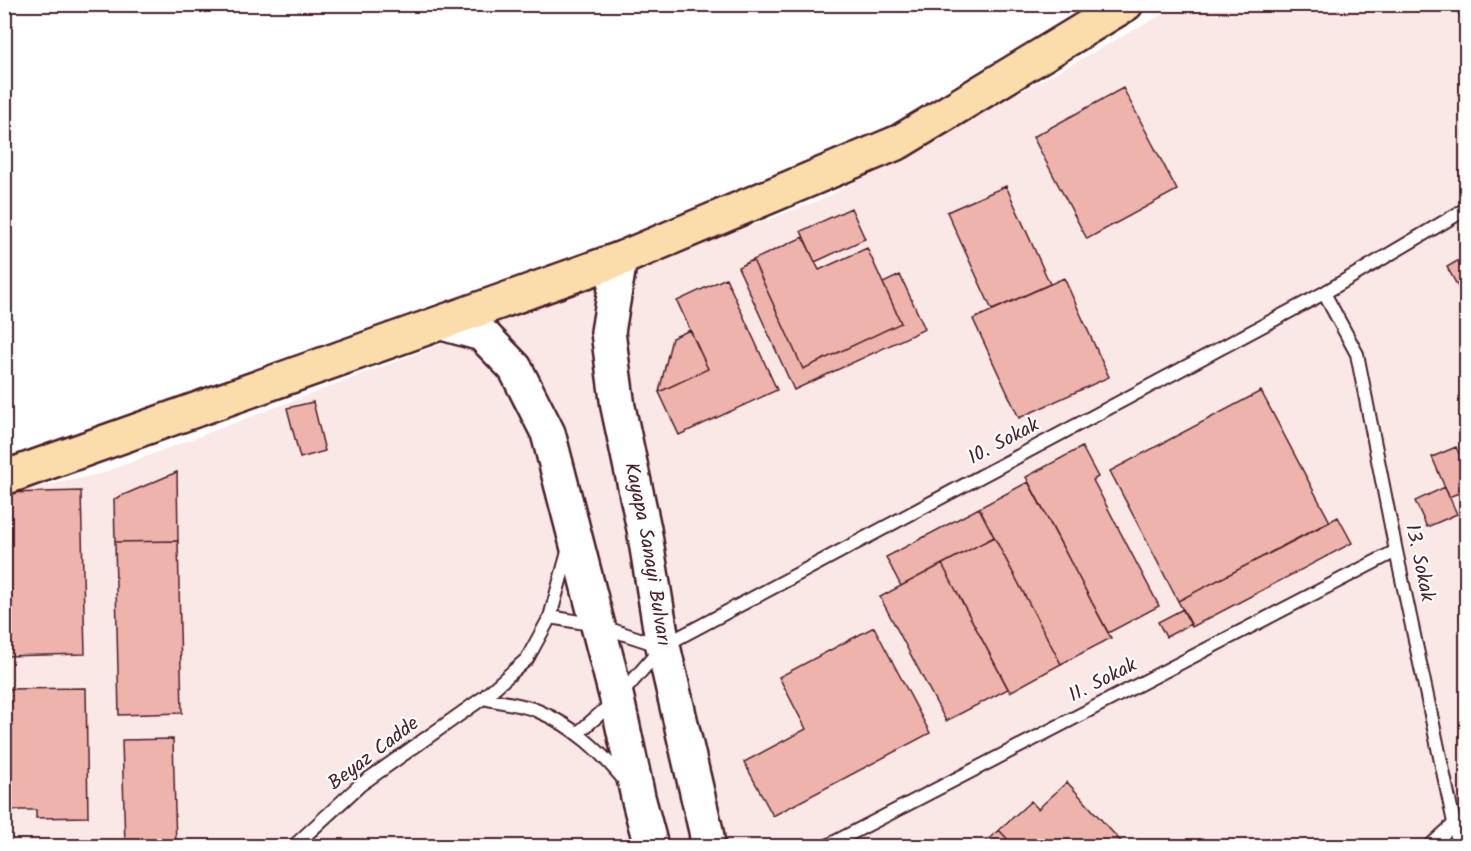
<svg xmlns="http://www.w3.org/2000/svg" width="1471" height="851" viewBox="0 0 1471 851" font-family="Kalam,sans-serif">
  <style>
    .built { fill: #fae8e6 }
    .building { fill: #eeb3aa; stroke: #4a1f2b; stroke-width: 1.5 }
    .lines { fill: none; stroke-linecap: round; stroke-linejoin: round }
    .service-casing { stroke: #4a1f2b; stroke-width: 16 }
    .secondary-casing { stroke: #4a1f2b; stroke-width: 38 }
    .primary-casing { stroke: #4a1f2b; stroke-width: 38 }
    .service { stroke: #fff; stroke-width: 12 }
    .secondary { stroke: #fff; stroke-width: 33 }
    .primary { stroke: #fbddab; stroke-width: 33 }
    .labels { text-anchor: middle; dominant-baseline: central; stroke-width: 4.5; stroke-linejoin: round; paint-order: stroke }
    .street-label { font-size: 20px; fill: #4a1f2b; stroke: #fff }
  </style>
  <rect width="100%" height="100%" fill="#fff"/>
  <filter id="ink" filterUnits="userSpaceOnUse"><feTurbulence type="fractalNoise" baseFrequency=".0167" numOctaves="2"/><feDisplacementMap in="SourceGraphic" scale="12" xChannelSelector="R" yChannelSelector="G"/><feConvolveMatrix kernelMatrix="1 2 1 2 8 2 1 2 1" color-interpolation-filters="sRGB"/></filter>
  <g filter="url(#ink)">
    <path class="built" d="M 1180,5 L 1466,5 L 1466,846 L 5,846 L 4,494 L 100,474 L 825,198 Z"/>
    <path class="building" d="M 1453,4 L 1466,4 L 1466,26 Z
      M 1123,88 L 1177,190 L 1087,239 L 1033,137 Z
      M 1006,186 L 1050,284 L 992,310 L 947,212 Z
      M 851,208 L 865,239 L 815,262 L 801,231 Z
      M 803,237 L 819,270 L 867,248 L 901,323 L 803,369 L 753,260 Z
      M 1466,256 L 1466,301 L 1447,267 Z
      M 753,260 L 803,369 L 901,323 L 883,283 L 900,275 L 925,329 L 794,390 L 738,267 Z
      M 726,278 L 777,390 L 679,435 L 659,392 L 708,369 L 677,301 Z
      M 1064,278 L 1109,377 L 1019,418 L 973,319 Z
      M 690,330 L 708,369 L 659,392 L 672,338 Z
      M 1261,391 L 1330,522 L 1178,601 L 1110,471 Z
      M 313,402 L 325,451 L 300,458 L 287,408 Z
      M 1082,447 L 1098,477 L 1093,480 L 1159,606 L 1108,633 L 1026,477 Z
      M 1456,447 L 1466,469 L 1466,490 L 1449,497 L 1432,457 Z
      M 177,472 L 178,541 L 115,542 L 114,499 Z
      M 1028,482 L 1111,638 L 1061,664 L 979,508 Z
      M 1445,487 L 1457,514 L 1427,527 L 1415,501 Z
      M 81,491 L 85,654 L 4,656 L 4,493 Z
      M 979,508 L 994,537 L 901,586 L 886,557 Z
      M 1338,517 L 1352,543 L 1192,627 L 1178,601 Z
      M 994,537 L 1061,664 L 1010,692 L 942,564 Z
      M 178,541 L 182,713 L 119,715 L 115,542 Z
      M 942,564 L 1008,689 L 946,721 L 880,597 Z
      M 1183,609 L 1191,624 L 1166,637 L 1158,622 Z
      M 874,627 L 930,733 L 773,816 L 744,762 L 806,729 L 779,677 Z
      M 86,688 L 88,817 L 36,818 L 36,810 L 10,810 L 10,793 L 4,793 L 4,689 Z
      M 173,739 L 176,846 L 125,846 L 122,740 Z
      M 1067,782 L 1125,846 L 1014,846 L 999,830 L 1031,801 L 1038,809 Z
      M 999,830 L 1014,846 L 980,846 Z"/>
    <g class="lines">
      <g class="service-casing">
        <path id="service" d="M 1324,293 L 1357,354 L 1396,551 L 1459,846
          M 550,617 L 597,625 L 661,646
          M 483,698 C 499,702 525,705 538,711 C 574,726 601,752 625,781
          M 578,733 L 617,699 L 663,646 L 1324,293 L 1466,209
          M 294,846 L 360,785 L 483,698 L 527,659 L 550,617 L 569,548
          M 827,846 L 1396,551
          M 1430,846 L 1453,825"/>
      </g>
      <g class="secondary-casing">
        <g id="secondary">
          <path id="s1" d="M 620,259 L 608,332 L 618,407 L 644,529 L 663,646 L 706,831 L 708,846"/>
          <path d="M 442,323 L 482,334 L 515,368 L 548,433 L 617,699 L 638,797 L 651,846"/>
        </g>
      </g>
      <g class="primary-casing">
        <path id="primary" d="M 4,478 L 620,259 L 899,142 L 1126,4"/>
      </g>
      <use href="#service" class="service"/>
      <use href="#secondary" class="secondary"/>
      <use href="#primary" class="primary"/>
    </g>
  </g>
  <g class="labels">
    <g class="street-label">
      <text transform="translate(1004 442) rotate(-28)">10. Sokak</text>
      <text stroke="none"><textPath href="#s1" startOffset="300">Kayapa Sanayi Bulvarı</textPath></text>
      <text transform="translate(1419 563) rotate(78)">13. Sokak</text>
      <text transform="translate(1103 681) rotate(-27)">11. Sokak</text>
      <text transform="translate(374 754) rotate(-37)">Beyaz Cadde</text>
    </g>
  </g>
  <rect width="1471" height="851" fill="none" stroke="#fff" stroke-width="24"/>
  <rect x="12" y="12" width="1447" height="827" fill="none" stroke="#4a1f2b" stroke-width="2" filter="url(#ink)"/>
</svg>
